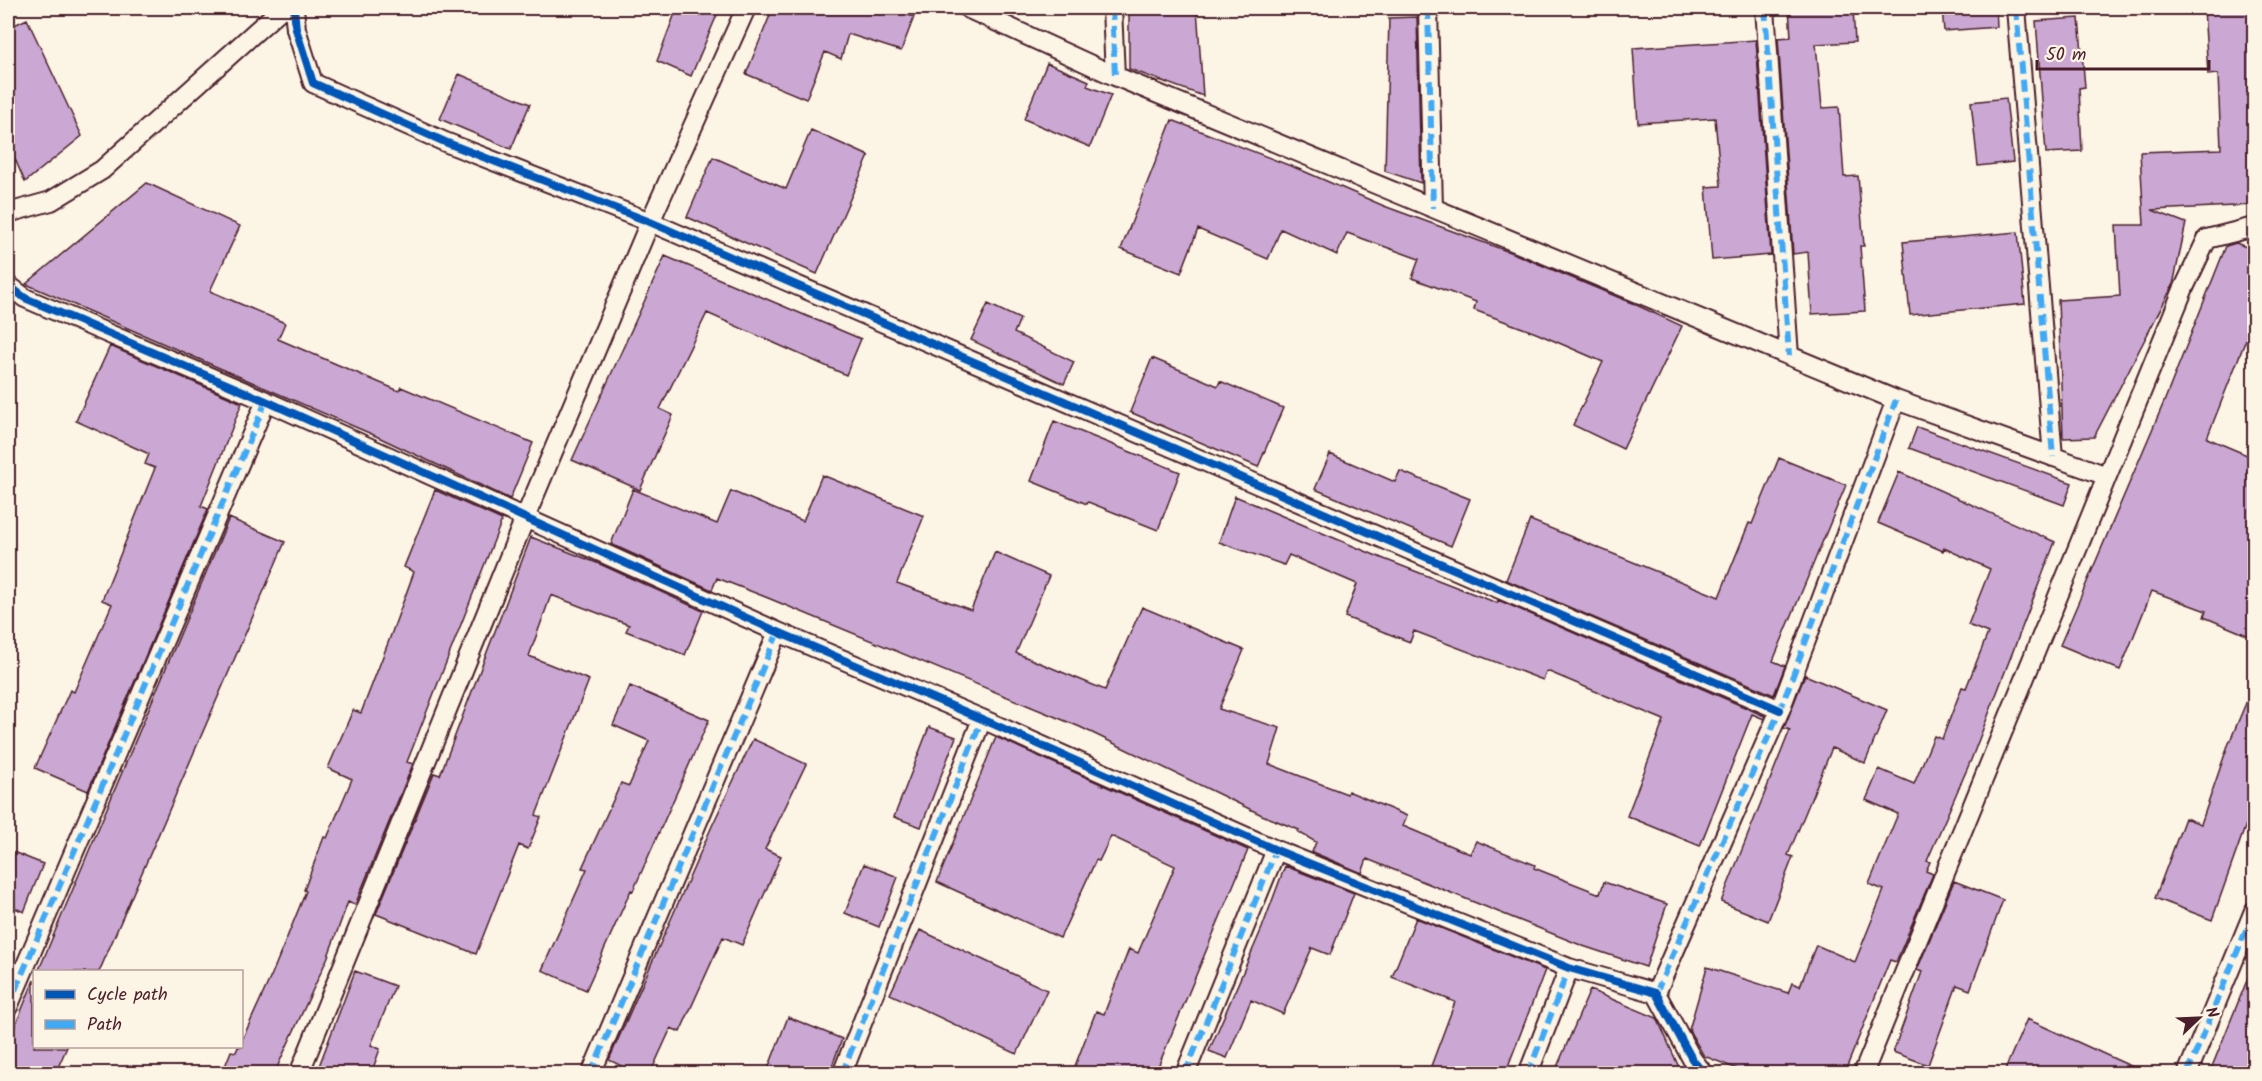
<svg xmlns="http://www.w3.org/2000/svg" width="2262" height="1081" viewBox="0 0 2262 1081" font-family="Kalam,sans-serif">
  <style>
    .building { fill: #caa8d3; stroke: #4a1f2b; stroke-width: 1.5 }
    .lines { fill: none; stroke-linecap: round; stroke-linejoin: round }
    .minor-casing { stroke: #4a1f2b; stroke-width: 22 }
    .minor { stroke: #fcf5e5; stroke-width: 18 }
    .quiet { stroke: #3fa9f5; stroke-width: 6; stroke-dasharray: 12 6; stroke-linecap: butt }
    .cycleway-casing { stroke: #fcf5e5; stroke-width: 11 }
    .cycleway { stroke: #0057b8; stroke-width: 8 }
  </style>
  <rect width="100%" height="100%" fill="#fcf5e5"/>
  <filter id="ink" filterUnits="userSpaceOnUse"><feTurbulence type="fractalNoise" baseFrequency=".0167" numOctaves="2"/><feDisplacementMap in="SourceGraphic" scale="12" xChannelSelector="R" yChannelSelector="G"/><feConvolveMatrix kernelMatrix="1 2 1 2 8 2 1 2 1" color-interpolation-filters="sRGB"/></filter>
  <g filter="url(#ink)">
    <path class="building" d="M 677,8 L 720,8 L 691,76 L 657,61 Z
      M 773,8 L 890,8 L 914,17 L 901,51 L 848,34 L 841,59 L 825,52 L 806,99 L 746,74 Z
      M 1129,8 L 1197,8 L 1203,96 L 1129,69 Z
      M 1789,8 L 1853,8 L 1855,42 L 1816,44 L 1822,108 L 1839,107 L 1844,177 L 1858,176 L 1864,246 L 1860,246 L 1865,311 L 1812,314 L 1808,252 L 1793,254 L 1778,38 L 1791,37 Z
      M 1942,8 L 1996,8 L 1997,27 L 1944,31 Z
      M 2204,8 L 2253,8 L 2254,205 L 2152,210 L 2186,223 L 2173,285 L 2094,437 L 2063,438 L 2058,300 L 2120,296 L 2116,225 L 2144,225 L 2140,152 L 2221,149 L 2218,74 L 2208,75 Z
      M 1417,17 L 1421,183 L 1385,171 L 1389,18 Z
      M 2079,18 L 2085,87 L 2079,88 L 2082,151 L 2046,153 L 2036,21 Z
      M 27,19 L 82,136 L 25,182 L 8,143 L 8,28 Z
      M 1756,40 L 1771,255 L 1712,260 L 1706,187 L 1721,186 L 1715,118 L 1638,123 L 1633,48 Z
      M 1047,63 L 1089,81 L 1087,86 L 1111,95 L 1090,147 L 1024,119 Z
      M 459,74 L 530,104 L 511,149 L 440,119 Z
      M 2006,98 L 2013,162 L 1978,166 L 1971,102 Z
      M 1172,120 L 1301,170 L 1384,206 L 1515,254 L 1632,303 L 1682,326 L 1623,449 L 1573,425 L 1603,362 L 1536,333 L 1474,310 L 1476,302 L 1412,278 L 1419,259 L 1347,233 L 1337,255 L 1281,229 L 1268,259 L 1198,229 L 1181,273 L 1121,249 Z
      M 811,130 L 869,156 L 817,274 L 687,217 L 713,157 L 786,189 Z
      M 147,183 L 240,226 L 210,291 L 285,323 L 278,339 L 399,391 L 401,387 L 533,443 L 510,499 L 376,436 L 26,284 Z
      M 2018,232 L 2025,304 L 1910,315 L 1903,242 Z
      M 2236,243 L 2254,250 L 2254,319 L 2207,438 L 2254,458 L 2254,638 L 2204,617 L 2206,611 L 2152,591 L 2120,670 L 2060,645 L 2164,402 L 2226,246 Z
      M 665,256 L 861,339 L 846,375 L 707,313 L 660,409 L 673,415 L 640,490 L 572,460 Z
      M 988,304 L 1020,319 L 1014,333 L 1074,362 L 1064,384 L 971,340 Z
      M 110,346 L 242,403 L 201,506 L 208,509 L 88,791 L 35,768 L 70,690 L 74,692 L 112,604 L 102,600 L 155,468 L 145,464 L 149,454 L 76,421 Z
      M 1152,358 L 1218,386 L 1220,381 L 1283,408 L 1258,467 L 1130,412 Z
      M 1054,421 L 1180,472 L 1158,530 L 1088,502 L 1087,504 L 1031,481 Z
      M 1917,427 L 2072,483 L 2064,505 L 1909,448 Z
      M 1330,454 L 1395,482 L 1400,471 L 1470,499 L 1451,546 L 1315,489 Z
      M 1779,458 L 1846,485 L 1773,661 L 1785,666 L 1774,695 L 1506,580 L 1530,520 L 1719,597 L 1749,523 L 1752,524 Z
      M 1899,472 L 2055,542 L 1971,760 L 1927,861 L 1930,862 L 1926,871 L 1933,874 L 1896,962 L 1890,960 L 1844,1074 L 1750,1074 L 1704,1056 L 1689,1030 L 1707,967 L 1788,993 L 1792,983 L 1800,986 L 1816,945 L 1855,962 L 1884,890 L 1869,884 L 1898,814 L 1866,800 L 1879,769 L 1914,784 L 1934,736 L 1942,739 L 1962,687 L 1966,688 L 1988,633 L 1968,625 L 1990,569 L 1944,548 L 1943,551 L 1878,523 Z
      M 822,475 L 924,516 L 897,583 L 971,610 L 995,552 L 1049,576 L 1016,653 L 1105,690 L 1142,607 L 1244,650 L 1219,709 L 1280,728 L 1269,764 L 1347,794 L 1348,791 L 1407,816 L 1403,826 L 1470,854 L 1476,841 L 1535,865 L 1534,868 L 1600,894 L 1604,882 L 1667,904 L 1646,967 L 1583,946 L 1367,859 L 1362,873 L 1312,852 L 1316,842 L 1298,832 L 1299,830 L 1262,815 L 1080,727 L 768,598 L 717,578 L 712,590 L 611,544 L 633,489 L 717,524 L 731,491 L 803,521 Z
      M 435,490 L 502,520 L 407,762 L 413,764 L 355,905 L 348,902 L 327,959 L 274,1074 L 222,1074 L 231,1051 L 236,1052 L 238,1047 L 242,1047 L 242,1040 L 272,974 L 306,891 L 304,890 L 324,837 L 327,838 L 352,779 L 328,768 L 353,710 L 361,713 L 388,643 L 414,572 L 404,567 Z
      M 1235,496 L 1384,559 L 1497,603 L 1498,600 L 1765,716 L 1764,719 L 1752,714 L 1700,846 L 1627,816 L 1664,720 L 1547,671 L 1543,680 L 1414,631 L 1410,642 L 1345,617 L 1357,584 L 1289,555 L 1284,565 L 1219,542 Z
      M 229,518 L 285,542 L 99,972 L 38,972 Z
      M 531,537 L 602,565 L 703,611 L 685,655 L 626,631 L 629,625 L 551,595 L 529,656 L 589,680 L 536,815 L 541,817 L 528,849 L 519,845 L 476,954 L 376,914 L 434,773 L 440,775 Z
      M 1805,675 L 1887,710 L 1865,763 L 1832,748 L 1788,855 L 1793,857 L 1768,921 L 1721,902 L 1790,730 L 1784,728 Z
      M 2254,684 L 2254,802 L 2212,920 L 2155,898 L 2185,818 L 2201,824 L 2227,748 Z
      M 630,686 L 709,720 L 633,891 L 631,890 L 586,990 L 542,970 L 587,869 L 582,868 L 621,783 L 629,786 L 649,741 L 613,725 Z
      M 929,727 L 956,737 L 921,827 L 894,817 Z
      M 996,737 L 1248,850 L 1155,1074 L 1072,1074 L 1096,1011 L 1104,1014 L 1129,949 L 1138,953 L 1175,866 L 1111,836 L 1099,861 L 1096,860 L 1060,938 L 937,882 Z
      M 753,739 L 806,764 L 765,849 L 781,856 L 742,945 L 723,937 L 680,1032 L 671,1028 L 650,1074 L 638,1074 L 609,1060 L 712,826 Z
      M 8,850 L 43,864 L 24,912 L 8,905 Z
      M 864,864 L 898,877 L 879,927 L 845,913 Z
      M 1285,866 L 1354,893 L 1330,955 L 1312,948 L 1283,1014 L 1251,1000 L 1227,1058 L 1209,1051 L 1262,928 Z
      M 1954,881 L 2003,900 L 1970,990 L 1957,985 L 1928,1065 L 1893,1052 L 1922,972 L 1917,970 Z
      M 1416,918 L 1545,970 L 1505,1074 L 1428,1074 L 1455,1002 L 1392,977 Z
      M 920,930 L 1047,990 L 1017,1054 L 890,994 Z
      M 2254,963 L 2254,1074 L 2209,1074 Z
      M 355,971 L 395,986 L 371,1045 L 380,1049 L 371,1074 L 316,1074 Z
      M 34,980 L 34,1047 L 67,1047 L 55,1074 L 8,1074 L 8,1043 Z
      M 1590,990 L 1657,1018 L 1682,1074 L 1554,1074 Z
      M 788,1017 L 842,1039 L 829,1074 L 766,1074 Z
      M 2027,1019 L 2148,1074 L 2003,1074 Z"/>
    <g class="lines">
      <g class="minor-casing">
        <path id="minor" d="M 294,8 L 296,29 L 313,83 L 445,142 L 650,222 L 1780,710
          M 967,8 L 1115,76 L 1896,400 L 2107,476
          M 1112,8 L 1115,76
          M 1428,8 L 1433,208
          M 1765,8 L 1789,356
          M 2016,8 L 2053,457
          M 8,213 L 51,201 L 102,170 L 282,8
          M 8,285 L 25,298 L 266,401 L 778,632 L 982,719 L 1276,850 L 1569,968 L 1656,993 L 1692,1059 L 1704,1074
          M 1656,993 L 1780,710 L 1896,400
          M 8,1007 L 266,401
          M 299,1074 L 525,518 L 650,222 L 746,8
          M 591,1074 L 778,632
          M 842,1074 L 982,719
          M 1185,1074 L 1276,850
          M 1528,1074 L 1569,968
          M 1863,1074 L 2183,290 L 2207,239 L 2254,227
          M 2187,1074 L 2254,911"/>
      </g>
      <use href="#minor" class="minor"/>
      <path class="quiet" d="M 1112,8 L 1115,76
        M 1428,8 L 1433,208
        M 1765,8 L 1789,356
        M 2016,8 L 2053,457
        M 1656,993 L 1780,710 L 1896,400
        M 8,1007 L 266,401
        M 591,1074 L 778,632
        M 842,1074 L 982,719
        M 1185,1074 L 1276,850
        M 1528,1074 L 1569,968
        M 2187,1074 L 2254,911"/>
      <g class="cycleway-casing">
        <path id="cycleway" d="M 294,8 L 296,29 L 313,83 L 445,142 L 650,222 L 1780,710
          M 8,285 L 25,298 L 266,401 L 778,632 L 982,719 L 1276,850 L 1569,968 L 1656,993 L 1692,1059 L 1704,1074"/>
      </g>
      <use href="#cycleway" class="cycleway"/>
    </g>
  </g>
  <rect width="2262" height="1081" fill="none" stroke="#fcf5e5" stroke-width="30"/>
  <rect x="15" y="15" width="2232" height="1051" fill="none" stroke="#4a1f2b" stroke-width="2" filter="url(#ink)"/>
  <rect x="33" y="970" width="210" height="78" fill="#fcf5e5" stroke="#b59f9b" stroke-width="1.5"/>
  <rect x="45" y="990" width="30" height="9" fill="#0057b8" stroke="#b59f9b" stroke-width="1.5"/>
  <text x="87" y="1000" font-size="18" fill="#4a1f2b">Cycle path</text>
  <rect x="45" y="1020" width="30" height="9" fill="#3fa9f5" stroke="#b59f9b" stroke-width="1.5"/>
  <text x="87" y="1030" font-size="18" fill="#4a1f2b">Path</text>
  <g transform="translate(2199 1018) rotate(67)" stroke="#fcf5e5" stroke-width="4.5" paint-order="stroke">
  <path d="M0-4.5L10 22L0 15L-10 22Z" fill="#4a1f2b"/>
  <text y="-9" font-size="16" font-weight="bold" text-anchor="middle" fill="#4a1f2b">N</text>
  </g>
  <path d="M2037 60v9h172v-9" fill="none" stroke="#4a1f2b" stroke-width="3"/>
  <text x="2046" y="60" font-size="18" fill="#4a1f2b" stroke="#fcf5e5" stroke-width="4.5" paint-order="stroke">50 m</text>
</svg>
